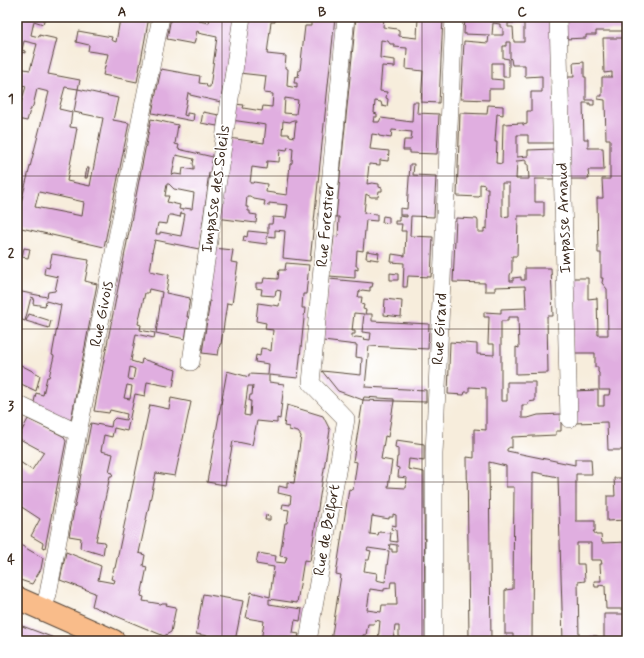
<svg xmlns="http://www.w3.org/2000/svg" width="644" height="658" viewBox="0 0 644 658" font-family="Mynerve,sans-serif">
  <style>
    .building { fill: #e0aee0; fill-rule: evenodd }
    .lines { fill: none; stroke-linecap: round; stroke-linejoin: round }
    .minor-casing { stroke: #57473a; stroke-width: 18 }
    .primary-casing { stroke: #57473a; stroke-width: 24 }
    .minor { stroke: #fff; stroke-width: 17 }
    .primary { stroke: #f9bc8a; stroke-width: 22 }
    .grid { fill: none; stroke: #3b2a1e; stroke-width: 1; stroke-opacity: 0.55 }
    .labels { text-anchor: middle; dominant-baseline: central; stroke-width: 3; stroke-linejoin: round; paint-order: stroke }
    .street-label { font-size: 16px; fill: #3b2a1e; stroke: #fff }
    .neatline { fill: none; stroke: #3b2a1e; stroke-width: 1.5 }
    .grid-label { font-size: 13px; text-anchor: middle; font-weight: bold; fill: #3b2a1e }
  </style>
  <rect width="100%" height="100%" fill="#fff"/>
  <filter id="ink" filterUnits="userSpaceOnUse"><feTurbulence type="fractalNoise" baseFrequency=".025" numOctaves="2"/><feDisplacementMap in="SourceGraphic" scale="8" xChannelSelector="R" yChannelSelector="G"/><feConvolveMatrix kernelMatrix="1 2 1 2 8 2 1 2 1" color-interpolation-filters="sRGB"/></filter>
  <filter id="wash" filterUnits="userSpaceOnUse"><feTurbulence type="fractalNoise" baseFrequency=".012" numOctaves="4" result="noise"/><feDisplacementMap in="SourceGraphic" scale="16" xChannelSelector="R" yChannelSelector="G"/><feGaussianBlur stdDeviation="0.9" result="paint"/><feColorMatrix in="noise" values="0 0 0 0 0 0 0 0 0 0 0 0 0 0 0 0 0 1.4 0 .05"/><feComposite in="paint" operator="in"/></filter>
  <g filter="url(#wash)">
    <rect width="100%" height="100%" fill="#f7eddc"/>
    <g id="blocks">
      <path class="building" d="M 17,17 L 45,17 L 43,24 L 34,21 L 31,35 L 39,37 L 39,35 L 57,39 L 48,74 L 80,80 L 78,89 L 65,87 L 59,109 L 72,112 L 70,127 L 77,128 L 67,181 L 90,186 L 103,118 L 74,112 L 78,89 L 118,98 L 113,120 L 129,123 L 104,247 L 17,227 L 17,218 L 49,92 L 37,89 L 33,106 L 31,108 L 31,110 L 30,110 L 27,121 L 17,119 L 17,102 L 21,103 L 26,86 L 17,84 ZM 24,41 L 37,44 L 30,70 L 18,68 L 22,52 L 25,53 L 25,51 L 22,50 ZM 39,192 L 84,202 L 82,216 L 35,207 Z
        M 115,17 L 149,17 L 137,82 L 103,75 L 108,54 L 88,51 L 89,45 L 76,42 L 78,31 L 112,37 L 111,40 L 116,42 L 120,19 L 115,18 Z
        M 171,17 L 199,17 L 199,21 L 209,23 L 210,17 L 223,17 L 234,19 L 221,102 L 190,95 L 190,93 L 188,93 L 184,115 L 187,116 L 187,113 L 194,114 L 193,121 L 152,113 L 161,69 L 200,76 L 199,83 L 206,84 L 207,87 L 210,87 L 217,37 L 198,33 L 199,32 L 197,31 L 194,44 L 167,39 Z
        M 247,17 L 275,17 L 275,22 L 271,22 L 267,54 L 286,56 L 285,68 L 288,69 L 287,86 L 297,88 L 297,83 L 294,83 L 295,76 L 298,77 L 299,70 L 300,70 L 305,26 L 311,26 L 311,17 L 335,17 L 310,261 L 283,258 L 285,231 L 275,230 L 275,237 L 267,236 L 267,244 L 243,241 L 244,236 L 247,237 L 248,231 L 268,233 L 268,224 L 272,224 L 273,217 L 286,218 L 288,205 L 269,203 L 269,206 L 264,205 L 265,201 L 254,199 L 250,196 L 247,196 L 246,207 L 248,207 L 248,211 L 250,211 L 250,214 L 257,215 L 256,223 L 216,218 L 229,138 L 264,143 L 266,125 L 231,120 L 234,104 L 244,105 L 243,108 L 262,111 L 263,106 L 272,107 L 273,94 L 264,93 L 266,76 L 239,73 ZM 285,98 L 298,100 L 296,114 L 284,113 ZM 293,120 L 296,120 L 294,137 L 290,136 L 289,134 L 282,134 L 283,121 L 290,122 ZM 288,147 L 293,148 L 292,163 L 290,164 L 287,195 L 266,192 L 267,184 L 254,182 L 253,183 L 250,183 L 252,167 L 266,169 L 267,161 L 279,162 L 280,149 L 287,150 Z
        M 279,17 L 290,17 L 290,19 L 279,18 Z
        M 356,17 L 384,17 L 383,27 L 397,29 L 399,30 L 399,36 L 417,38 L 418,17 L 443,17 L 439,103 L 421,102 L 423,71 L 406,69 L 407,48 L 394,47 L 394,44 L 390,44 L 388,41 L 381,40 L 380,58 L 395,60 L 395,67 L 382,66 L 380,91 L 387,92 L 386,98 L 388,99 L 387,107 L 382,106 L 381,102 L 375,101 L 374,113 L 377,114 L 377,117 L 374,117 L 373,122 L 379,122 L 381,118 L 412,122 L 413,102 L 418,102 L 417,113 L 439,114 L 437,154 L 410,153 L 410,150 L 403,150 L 404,140 L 411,140 L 412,132 L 392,130 L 391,138 L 379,136 L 379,135 L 372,134 L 370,149 L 389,151 L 388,161 L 380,160 L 380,165 L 369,164 L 367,184 L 372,183 L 379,184 L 379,187 L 382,188 L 382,191 L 379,191 L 378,197 L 371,197 L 366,194 L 364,213 L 377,214 L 377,221 L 366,220 L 363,251 L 357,250 L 356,266 L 358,266 L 358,270 L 355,269 L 355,278 L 329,276 L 334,236 L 338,237 L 339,217 L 336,217 Z
        M 465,17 L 552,17 L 555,143 L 528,143 L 528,135 L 517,135 L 517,157 L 528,156 L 528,150 L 555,149 L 556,179 L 535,179 L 535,202 L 544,202 L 544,216 L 518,216 L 517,256 L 512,256 L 512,271 L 510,275 L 510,281 L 513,281 L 513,278 L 521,277 L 521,280 L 525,280 L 525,268 L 551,268 L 553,316 L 547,316 L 548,373 L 516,374 L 516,347 L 519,348 L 518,317 L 508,317 L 508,321 L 501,321 L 501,401 L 507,401 L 507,382 L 535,382 L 535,401 L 528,402 L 528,405 L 522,405 L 522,418 L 528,418 L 538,415 L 561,414 L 561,431 L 556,431 L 556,435 L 512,437 L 512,448 L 510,447 L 507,449 L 507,451 L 575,465 L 575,459 L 591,459 L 592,474 L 576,474 L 576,521 L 595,521 L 595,531 L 593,531 L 596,535 L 601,535 L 602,543 L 627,542 L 627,609 L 606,609 L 605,586 L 599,585 L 599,587 L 595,587 L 594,581 L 601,581 L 600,564 L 602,564 L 601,560 L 591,560 L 591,543 L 577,543 L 577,564 L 584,564 L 585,581 L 578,582 L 579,638 L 589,638 L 589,636 L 597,636 L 600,638 L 604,638 L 604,614 L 627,614 L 627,641 L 563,641 L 558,477 L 533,472 L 532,641 L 513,641 L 513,634 L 505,634 L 505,590 L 513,589 L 514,487 L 506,487 L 506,466 L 489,462 L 491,641 L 469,641 L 467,457 L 474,458 L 474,429 L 486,430 L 486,388 L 469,387 L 469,392 L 465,392 L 464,395 L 448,394 L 450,342 L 477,344 L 477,354 L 494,355 L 494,344 L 488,344 L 489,317 L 484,317 L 484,312 L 501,313 L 501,309 L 526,308 L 525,286 L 495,287 L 495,291 L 485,291 L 485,283 L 453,282 L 456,218 L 477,219 L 478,221 L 478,232 L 484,232 L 484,228 L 487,229 L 488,188 L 484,188 L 485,185 L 480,184 L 480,196 L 479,197 L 457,196 L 460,113 L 487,114 L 488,105 L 503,106 L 503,115 L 497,114 L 495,142 L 497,142 L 496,163 L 502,164 L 503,124 L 523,123 L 523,125 L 527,124 L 527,111 L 531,111 L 531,92 L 542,92 L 542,76 L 525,77 L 525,65 L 512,65 L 511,59 L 510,58 L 510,42 L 506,42 L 506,46 L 503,46 L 503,58 L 509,59 L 509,77 L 503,77 L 503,63 L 492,63 L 492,79 L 503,80 L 503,89 L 489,89 L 489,100 L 461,99 L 464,41 L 488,43 L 489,35 L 464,34 ZM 493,23 L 500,24 L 500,27 L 503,28 L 503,35 L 492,35 ZM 508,23 L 524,23 L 524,42 L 514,42 L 513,27 L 508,27 ZM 526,160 L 526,164 L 528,164 L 529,179 L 516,179 L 517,161 ZM 502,183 L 509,183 L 509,216 L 502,217 Z
        M 564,17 L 627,17 L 627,31 L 596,31 L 596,35 L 586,35 L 586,38 L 565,39 Z
        M 603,38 L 627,38 L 627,450 L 608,450 L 607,422 L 574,423 L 573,391 L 598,390 L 598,406 L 604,406 L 604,395 L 609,395 L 610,390 L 599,390 L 599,373 L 598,372 L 598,367 L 595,367 L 595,353 L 572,353 L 570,278 L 588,278 L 588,299 L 597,298 L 598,335 L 608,335 L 607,289 L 602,283 L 603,278 L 601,278 L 601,253 L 598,253 L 597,198 L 603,198 L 602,179 L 610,179 L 610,139 L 606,139 L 605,100 L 598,99 L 598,96 L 602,96 L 602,77 L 612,77 L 612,72 L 604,73 Z
        M 584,62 L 584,77 L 586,77 L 586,100 L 594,100 L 594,105 L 590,105 L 590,103 L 583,103 L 584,139 L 588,139 L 588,148 L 603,148 L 604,170 L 588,170 L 589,179 L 568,179 L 566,77 L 574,77 L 573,63 Z
        M 203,112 L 219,115 L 217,126 L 201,123 Z
        M 151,119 L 178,125 L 175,144 L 179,145 L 178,149 L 213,157 L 210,173 L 209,173 L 207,187 L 208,187 L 199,249 L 155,240 L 152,252 L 153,252 L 150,271 L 169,275 L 166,293 L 190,298 L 187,317 L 189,317 L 185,339 L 156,333 L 162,292 L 149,289 L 148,293 L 145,293 L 138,324 L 141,325 L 140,330 L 155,333 L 154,338 L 136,334 L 131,361 L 141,364 L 142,359 L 176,370 L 173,387 L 147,382 L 145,396 L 135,394 L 127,431 L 114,428 L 112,437 L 104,435 L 101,451 L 113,454 L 109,472 L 113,473 L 112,476 L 110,476 L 96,541 L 105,542 L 103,555 L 80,548 L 81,538 L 69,536 L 91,423 L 111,427 L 112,421 L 115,418 L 126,420 L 127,414 L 110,410 L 109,413 L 94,411 ZM 176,155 L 194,159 L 193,164 L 194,166 L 194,170 L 183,168 L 182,175 L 175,174 L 172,175 ZM 167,184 L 169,184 L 174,189 L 194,193 L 192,209 L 184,208 L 183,210 L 179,209 L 180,205 L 167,202 L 169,196 L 165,196 ZM 181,213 L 185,214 L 181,236 L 160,232 L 160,234 L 156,234 L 158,223 L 167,224 L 169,215 L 172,215 L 180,217 ZM 130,367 L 135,369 L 133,380 L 128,379 ZM 127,385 L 132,386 L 130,399 L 124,398 Z
        M 410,164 L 414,164 L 413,175 L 436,176 L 434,217 L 411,216 L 410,236 L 433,237 L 431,277 L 408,276 L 407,287 L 403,287 L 404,263 L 391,262 L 392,254 L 405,256 L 406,231 L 401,231 L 402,224 L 395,224 L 395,221 L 399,221 L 399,216 L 407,217 L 407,215 L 400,215 L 400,208 L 407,209 Z
        M 87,168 L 89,168 L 87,178 L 85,178 Z
        M 383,216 L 389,217 L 389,223 L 382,222 Z
        M 24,248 L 30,249 L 28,258 L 22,257 Z
        M 214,248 L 233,250 L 231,262 L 238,263 L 232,304 L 227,303 L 221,344 L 220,344 L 218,355 L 202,353 L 210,301 L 204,300 Z
        M 367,251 L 379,253 L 378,260 L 366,258 Z
        M 52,254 L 89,260 L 85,281 L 97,284 L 71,420 L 64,423 L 33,407 L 36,393 L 43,395 L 47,377 L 49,377 L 54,356 L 52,355 L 61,305 L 46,301 L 45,306 L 33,304 L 34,298 L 31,297 L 25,321 L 17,318 L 17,291 L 47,297 L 48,292 L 55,291 L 58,277 L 44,274 L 45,267 L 49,268 Z
        M 286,263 L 309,265 L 306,294 L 303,294 L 302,308 L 305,308 L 298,378 L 269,375 L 269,382 L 284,384 L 280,419 L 277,418 L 277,423 L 257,421 L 252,445 L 233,441 L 225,485 L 207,482 L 227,371 L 249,377 L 249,374 L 268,375 L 269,364 L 255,362 L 256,355 L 260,356 L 261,348 L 267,349 L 271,351 L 273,330 L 265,329 L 266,323 L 256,321 L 258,303 L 279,306 L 281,291 L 276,290 L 275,296 L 261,295 L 262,289 L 256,288 L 256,283 L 263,283 L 264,278 L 278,279 L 279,270 L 285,270 ZM 248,386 L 253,386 L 252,395 L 250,395 L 249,401 L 251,401 L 250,416 L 244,415 Z
        M 390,273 L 398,274 L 398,280 L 390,280 Z
        M 329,279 L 373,283 L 372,287 L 370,287 L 370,291 L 362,290 L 359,292 L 358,297 L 362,297 L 361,304 L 364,305 L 363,309 L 366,310 L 365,314 L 372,314 L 372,321 L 429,324 L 428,349 L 369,346 L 365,387 L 426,390 L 426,402 L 394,401 L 394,399 L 364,397 L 363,400 L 394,401 L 388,437 L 385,436 L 381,459 L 392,461 L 388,487 L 406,488 L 407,478 L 398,477 L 399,468 L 396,467 L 397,457 L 398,457 L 398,448 L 395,447 L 396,440 L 424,444 L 424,461 L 409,459 L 408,469 L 424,472 L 425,641 L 399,641 L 399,626 L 395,626 L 393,641 L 378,641 L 380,621 L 375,620 L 374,624 L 368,624 L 366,635 L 363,635 L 362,641 L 331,641 L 341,575 L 336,574 L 349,489 L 353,490 L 357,462 L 353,461 L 363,400 L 338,391 L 322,371 L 361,375 L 362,358 L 356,357 L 357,345 L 323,341 ZM 354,313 L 364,314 L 362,332 L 371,333 L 370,340 L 363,339 L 364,338 L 356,337 L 352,338 L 352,334 L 355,334 L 355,331 L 352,331 ZM 393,514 L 396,515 L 396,526 L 392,525 L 391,529 L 396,530 L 397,542 L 390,541 L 391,533 L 379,532 L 378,535 L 370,534 L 372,516 L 389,519 L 389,517 L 393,517 ZM 390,544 L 397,545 L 397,552 L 392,552 L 392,549 L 389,549 ZM 368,548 L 389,551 L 385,582 L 376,580 L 377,573 L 364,571 L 366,560 L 369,560 L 371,551 L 367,550 ZM 391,582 L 396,582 L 397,605 L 382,605 L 381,612 L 367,610 L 370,589 L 384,591 L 384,589 L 390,588 Z
        M 385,299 L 402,301 L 401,317 L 384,315 Z
        M 29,314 L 51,321 L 49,328 L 26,321 Z
        M 17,363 L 40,375 L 36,391 L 17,382 Z
        M 171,398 L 191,402 L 175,476 L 156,473 L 139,553 L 145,555 L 143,566 L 147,567 L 141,596 L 144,597 L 143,601 L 161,604 L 162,603 L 167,603 L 166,605 L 176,607 L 171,632 L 164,636 L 92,606 L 95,593 L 60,580 L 66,552 L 101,566 L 98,580 L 114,583 L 115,580 L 111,579 L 114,568 L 115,568 L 150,405 L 169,409 Z
        M 287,405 L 323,416 L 330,430 L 310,561 L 304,560 L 297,603 L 269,599 L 269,604 L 302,609 L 300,621 L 295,620 L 293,633 L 299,634 L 297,641 L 261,641 L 264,621 L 246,618 L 251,592 L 270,597 L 274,567 L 256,564 L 258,553 L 276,556 L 275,562 L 285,563 L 287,557 L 280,556 L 285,523 L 287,523 L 289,510 L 282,509 L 283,504 L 290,505 L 291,496 L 278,493 L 279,486 L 287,488 L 287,482 L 294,483 L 301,436 L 298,432 L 289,430 L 289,427 L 284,426 Z
        M 28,419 L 63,436 L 66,441 L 45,548 L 42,547 L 43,543 L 31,536 L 40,519 L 17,504 L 17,460 L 32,470 L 44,452 L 18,438 Z
        M 614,478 L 627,478 L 627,520 L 607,521 L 607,496 L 615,496 Z
        M 266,515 L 270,516 L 270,520 L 265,520 Z
        M 17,543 L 43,558 L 41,569 L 32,584 L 17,579 Z
        M 203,594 L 243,601 L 235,641 L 196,634 Z
        M 17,624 L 54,638 L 60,641 L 17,641 Z"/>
    </g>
  </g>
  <g filter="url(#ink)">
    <use href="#blocks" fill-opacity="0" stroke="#57473a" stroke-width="1"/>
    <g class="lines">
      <g class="minor-casing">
        <path id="minor" d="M 558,17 L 569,419
          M 191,362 L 242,17
          M 17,404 L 78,433
          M 43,610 L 48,594 L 78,433 L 161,17
          M 308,641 L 346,419 L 311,383 L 346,17
          M 434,641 L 434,454 L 454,17"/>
      </g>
      <g class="primary-casing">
        <path id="primary" d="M 17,598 L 114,641"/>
      </g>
      <use href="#minor" class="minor"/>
      <use href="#primary" class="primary"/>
    </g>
  </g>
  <path class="grid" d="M 222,17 L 222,641M 422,17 L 422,641M 17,176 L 627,176M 17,329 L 627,329M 17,482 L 627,482"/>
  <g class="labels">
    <g class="street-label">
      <text transform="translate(216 189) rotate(-82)">Impasse des Soleils</text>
      <text transform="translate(564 218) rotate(-92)">Impasse Arnaud</text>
      <text transform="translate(326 225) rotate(-85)">Rue Forestier</text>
      <text transform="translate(102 314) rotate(-79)">Rue Givois</text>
      <text transform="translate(440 329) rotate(-87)">Rue Girard</text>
      <text transform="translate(327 530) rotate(-80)">Rue de Belfort</text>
    </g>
  </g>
  <rect width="644" height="658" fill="none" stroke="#fff" stroke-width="44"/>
  <rect x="22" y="22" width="600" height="614" class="neatline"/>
  <g class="grid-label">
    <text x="122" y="16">A</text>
    <text x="322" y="16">B</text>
    <text x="522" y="16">C</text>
    <text x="11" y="103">1</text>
    <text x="11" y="257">2</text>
    <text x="11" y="410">3</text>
    <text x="11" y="564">4</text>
  </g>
</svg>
